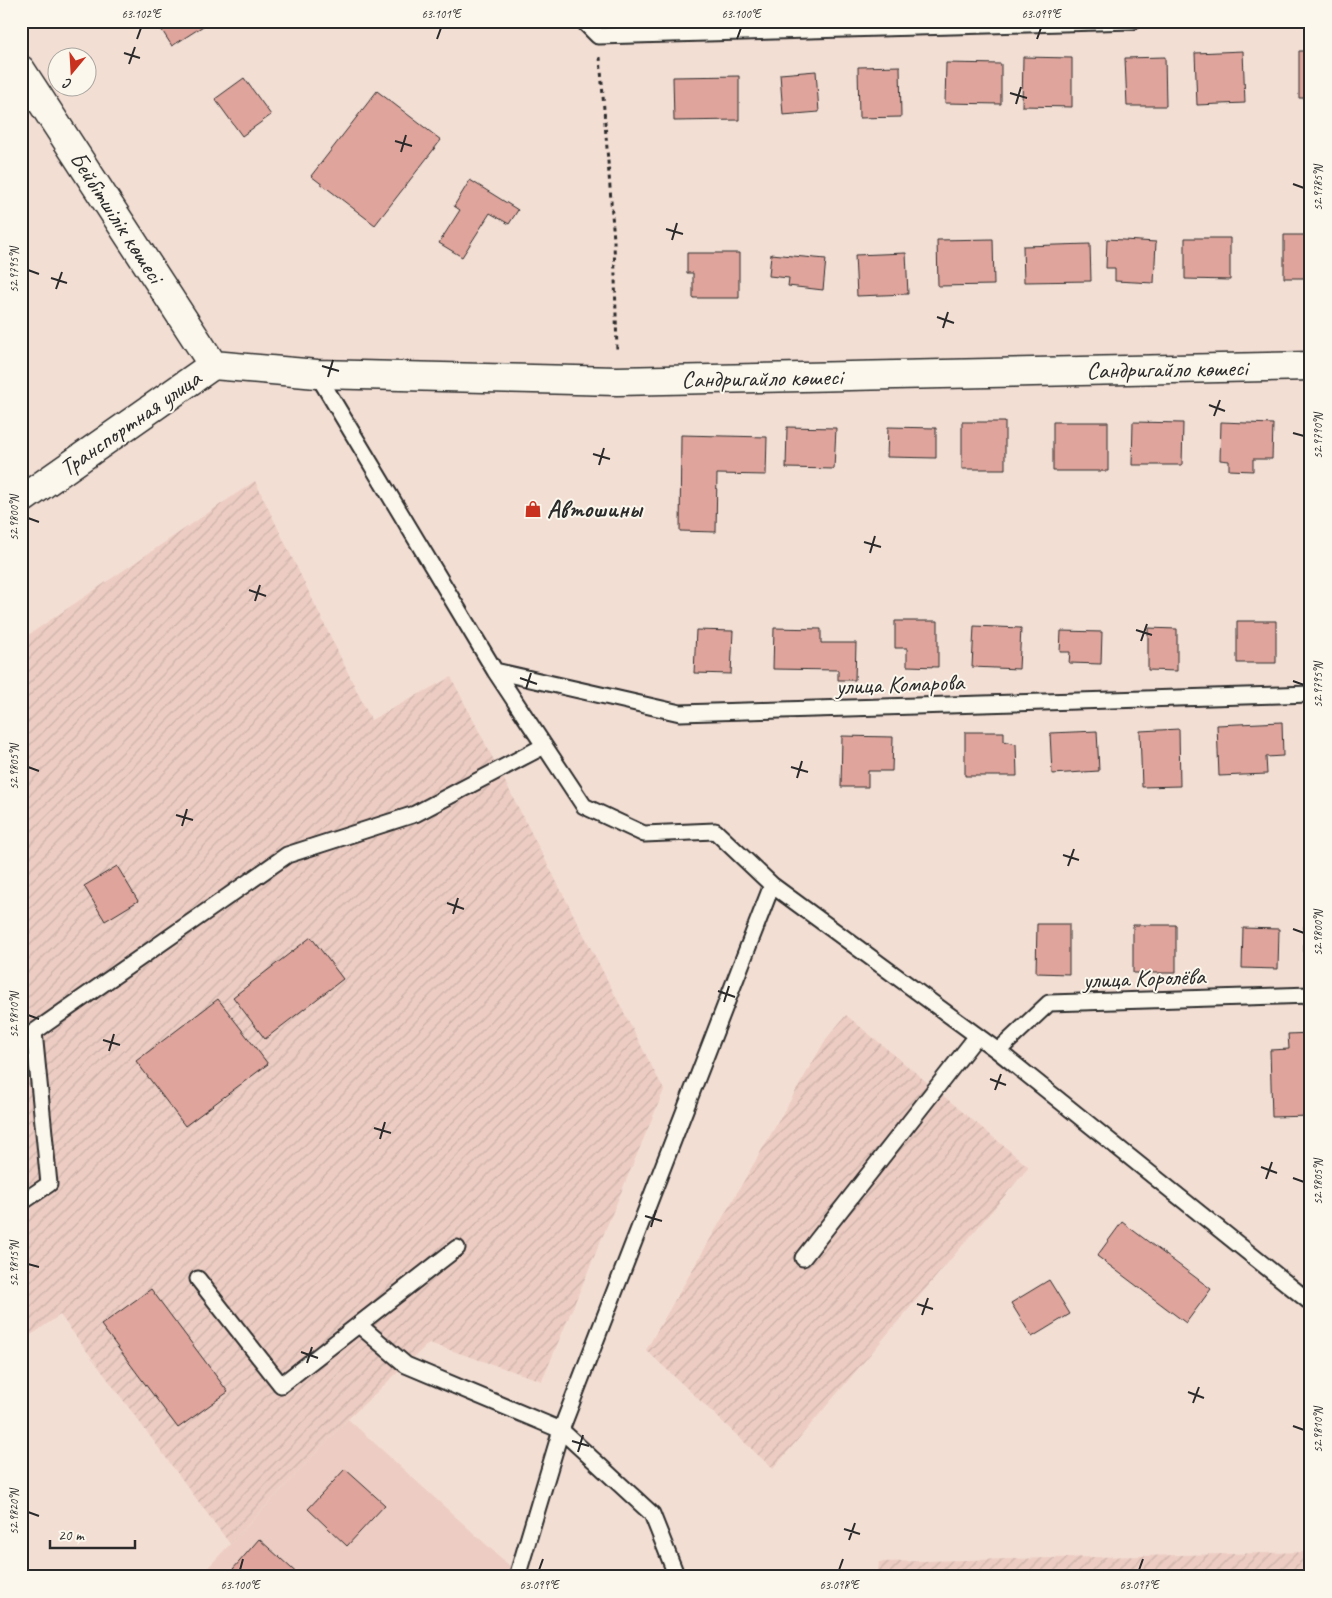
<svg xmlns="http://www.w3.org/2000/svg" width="1332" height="1598" viewBox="0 0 1332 1598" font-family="Caveat,sans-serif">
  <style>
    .built { fill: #edcdc3 }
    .industrial { fill: url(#industrial-furrows) }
    .building { fill: #dfa59c; stroke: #2b2b2b }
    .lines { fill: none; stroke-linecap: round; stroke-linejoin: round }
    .lane-casing { stroke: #2b2b2b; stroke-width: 19 }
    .street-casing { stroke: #2b2b2b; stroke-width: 31 }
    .secondary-casing { stroke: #2b2b2b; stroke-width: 31 }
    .path { stroke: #2b2b2b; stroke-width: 3; stroke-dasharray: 4 4; stroke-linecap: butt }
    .lane { stroke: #fbf7ec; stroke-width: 15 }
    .street { stroke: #fbf7ec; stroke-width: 28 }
    .secondary { stroke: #fbf7ec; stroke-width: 28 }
    .ticks { fill: none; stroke: #2b2b2b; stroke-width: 2 }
    .labels { text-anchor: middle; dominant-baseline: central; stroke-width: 4; stroke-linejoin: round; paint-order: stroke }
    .street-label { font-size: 24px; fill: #2b2b2b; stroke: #fbf7ec }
    .poi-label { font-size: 24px; font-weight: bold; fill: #2b2b2b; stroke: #fbf7ec; text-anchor: start }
    .neatline { fill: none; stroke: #2b2b2b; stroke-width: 2 }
    .ticks-label { font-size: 12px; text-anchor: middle; fill: #2b2b2b }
  </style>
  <defs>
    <pattern id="industrial-furrows" width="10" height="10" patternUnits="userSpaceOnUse" patternTransform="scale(1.25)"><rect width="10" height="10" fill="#edcdc3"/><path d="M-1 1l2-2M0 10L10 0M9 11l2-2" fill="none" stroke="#cbb0a8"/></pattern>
  </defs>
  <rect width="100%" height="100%" fill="#f3ded4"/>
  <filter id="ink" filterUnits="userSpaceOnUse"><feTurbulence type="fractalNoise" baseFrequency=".02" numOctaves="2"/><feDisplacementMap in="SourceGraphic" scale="10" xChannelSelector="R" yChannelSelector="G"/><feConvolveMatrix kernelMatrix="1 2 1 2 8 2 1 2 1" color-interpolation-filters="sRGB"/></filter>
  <g filter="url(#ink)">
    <path class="built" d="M 348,1419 L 522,1577 L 199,1577 Z"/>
    <path class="industrial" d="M 255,481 L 371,720 L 451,677 L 664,1090 L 542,1381 L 429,1343 L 348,1419 L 230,1544 L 60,1315 L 21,1342 L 21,640 Z
      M 846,1015 L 1029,1167 L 773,1469 L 646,1350 L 826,1039 Z
      M 1311,1552 L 1311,1577 L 877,1577 L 879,1562 Z"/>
    <path class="building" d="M 156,21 L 211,21 L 172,46 Z
      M 1243,51 L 1245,103 L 1197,105 L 1195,53 Z
      M 1299,51 L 1311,51 L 1311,98 L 1299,98 Z
      M 1023,57 L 1072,58 L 1072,107 L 1022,106 Z
      M 1165,57 L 1166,106 L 1127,106 L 1125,58 Z
      M 946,63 L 1001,64 L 1001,104 L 945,103 Z
      M 900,66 L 901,117 L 859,118 L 858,67 Z
      M 816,71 L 819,112 L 783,115 L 780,74 Z
      M 739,76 L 739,120 L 674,121 L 673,77 Z
      M 244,78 L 271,115 L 242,136 L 215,99 Z
      M 377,91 L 441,140 L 375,225 L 311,176 Z
      M 470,180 L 518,210 L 509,224 L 490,213 L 462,257 L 439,243 L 460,210 L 454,206 Z
      M 1284,235 L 1311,235 L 1311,278 L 1284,278 Z
      M 1185,238 L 1230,238 L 1230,280 L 1185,279 Z
      M 993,239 L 994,285 L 938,286 L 937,240 Z
      M 1107,239 L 1156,242 L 1154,283 L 1115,281 L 1115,268 L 1106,268 Z
      M 1090,244 L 1091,281 L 1024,282 L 1023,246 Z
      M 687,253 L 739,253 L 739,298 L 693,298 L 693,273 L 687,273 Z
      M 906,253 L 908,294 L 857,296 L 855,255 Z
      M 771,254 L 826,259 L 823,290 L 788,286 L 789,278 L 769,276 Z
      M 962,422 L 1005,422 L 1005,469 L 962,469 Z
      M 1053,422 L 1108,422 L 1108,471 L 1053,471 Z
      M 1133,422 L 1183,423 L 1182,465 L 1132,465 Z
      M 1221,422 L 1273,424 L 1272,459 L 1253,459 L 1253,471 L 1229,470 L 1229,461 L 1220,460 Z
      M 787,427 L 836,428 L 834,469 L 786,468 Z
      M 888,427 L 936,428 L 936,458 L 887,457 Z
      M 681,435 L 767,437 L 766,475 L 717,474 L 716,532 L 680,531 Z
      M 895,621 L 938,621 L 938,667 L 907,666 L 907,648 L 895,648 Z
      M 1237,621 L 1276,621 L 1276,663 L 1237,663 Z
      M 974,626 L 1021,628 L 1019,669 L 972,667 Z
      M 774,628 L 821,629 L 821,643 L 856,643 L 855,680 L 838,680 L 838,670 L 773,669 Z
      M 1148,628 L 1177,629 L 1177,671 L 1148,670 Z
      M 696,630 L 733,631 L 731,674 L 694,673 Z
      M 1061,631 L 1102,632 L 1101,664 L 1069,663 L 1070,652 L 1060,652 Z
      M 1282,722 L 1283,756 L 1266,757 L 1267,774 L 1219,776 L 1217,725 Z
      M 1179,729 L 1180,786 L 1142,787 L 1140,731 Z
      M 1097,731 L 1099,771 L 1052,774 L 1050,733 Z
      M 965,732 L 1004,732 L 1004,741 L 1016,744 L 1017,776 L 965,776 Z
      M 842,736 L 893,737 L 892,771 L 868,771 L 868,787 L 841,787 Z
      M 117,866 L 138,901 L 105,921 L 84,886 Z
      M 1037,924 L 1069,924 L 1069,974 L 1036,973 Z
      M 1133,925 L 1176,925 L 1176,973 L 1133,973 Z
      M 1304,926 L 1311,926 L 1311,970 L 1304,970 Z
      M 1243,928 L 1279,929 L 1278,969 L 1242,968 Z
      M 311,937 L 343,979 L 265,1039 L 233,997 Z
      M 218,999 L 268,1064 L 185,1126 L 136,1061 Z
      M 1311,1033 L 1311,1116 L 1272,1117 L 1270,1050 L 1289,1049 L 1288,1034 Z
      M 1122,1222 L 1211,1289 L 1186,1323 L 1097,1256 Z
      M 1049,1280 L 1070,1314 L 1032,1337 L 1011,1303 Z
      M 151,1289 L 228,1392 L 178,1428 L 101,1325 Z
      M 345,1469 L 385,1505 L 347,1546 L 308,1509 Z
      M 259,1539 L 301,1577 L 241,1577 L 233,1569 Z"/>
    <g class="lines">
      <g class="lane-casing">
        <path id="lane" d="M 583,21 L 598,36 L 1133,21
          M 317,374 L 495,671 L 584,806 L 644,834 L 715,831 L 772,885 L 998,1051 L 1311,1303
          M 495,671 L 680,713 L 1311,694
          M 998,1051 L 1049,1003 L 1311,995
          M 21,1203 L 49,1184 L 34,1032 L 287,855 L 415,814 L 544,746
          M 803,1258 L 977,1036
          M 198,1279 L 281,1385 L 457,1248
          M 359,1325 L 406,1365 L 561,1430 L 652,1514 L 677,1577
          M 517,1577 L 561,1430 L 772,885"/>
      </g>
      <g class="street-casing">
        <path id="street" d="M 21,500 L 213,365"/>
      </g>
      <g class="secondary-casing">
        <path id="secondary" d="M 21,70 L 213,365 L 317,374 L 617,381 L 1311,366"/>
      </g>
      <path class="path" d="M 600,57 L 614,240 L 617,352"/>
      <use href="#lane" class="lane"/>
      <use href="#street" class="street"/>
      <use href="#secondary" class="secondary"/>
    </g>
  </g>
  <path class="ticks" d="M 137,39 L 141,28M 437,39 L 441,28M 737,39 L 741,28M 1037,39 L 1041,28M 124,53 L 140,58M 129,64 L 135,47M 1010,93 L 1027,98M 1016,104 L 1021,87M 395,141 L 412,146M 401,152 L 406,135M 1293,184 L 1304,188M 666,229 L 683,234M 672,240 L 677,223M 28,270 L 39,274M 51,278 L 67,283M 56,289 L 62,272M 937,317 L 954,323M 943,328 L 948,312M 322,366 L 339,371M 328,377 L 333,360M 1209,405 L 1225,411M 1214,416 L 1220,400M 1293,433 L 1304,436M 593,454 L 610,459M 599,465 L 604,448M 28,518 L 39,522M 864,542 L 881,547M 870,553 L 875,536M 249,590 L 266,596M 255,601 L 260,585M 1136,630 L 1152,635M 1141,641 L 1147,624M 520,678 L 537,684M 1293,681 L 1304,685M 526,689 L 531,673M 28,767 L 39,771M 791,767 L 808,772M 797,778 L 802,761M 176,815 L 193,820M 182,826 L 187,809M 1063,855 L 1079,860M 1068,866 L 1074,849M 447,903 L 464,909M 453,914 L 458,898M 1293,929 L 1304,933M 718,991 L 735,997M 724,1002 L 729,986M 28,1015 L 39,1019M 103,1040 L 120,1045M 109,1051 L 114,1034M 990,1079 L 1006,1085M 995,1090 L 1001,1074M 374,1128 L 391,1133M 380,1139 L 385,1122M 1261,1167 L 1277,1173M 1293,1178 L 1304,1182M 1266,1179 L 1272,1162M 645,1216 L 662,1221M 651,1227 L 656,1210M 28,1264 L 39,1267M 917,1304 L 933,1309M 922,1315 L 928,1298M 301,1352 L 318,1358M 307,1363 L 312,1347M 1188,1392 L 1204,1398M 1193,1403 L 1199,1387M 1293,1426 L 1304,1430M 572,1441 L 589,1446M 578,1452 L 583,1435M 28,1512 L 39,1516M 844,1529 L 860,1534M 849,1540 L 855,1523M 240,1570 L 243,1559M 539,1570 L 543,1559M 839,1570 L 843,1559M 1139,1570 L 1143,1559"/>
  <defs>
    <g id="shop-bare" transform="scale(1.35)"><path d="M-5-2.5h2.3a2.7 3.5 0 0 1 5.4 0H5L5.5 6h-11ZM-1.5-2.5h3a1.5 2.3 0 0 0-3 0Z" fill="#c8321e" stroke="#fbf7ec" stroke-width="2.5" paint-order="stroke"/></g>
  </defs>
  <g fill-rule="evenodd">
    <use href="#shop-bare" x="533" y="509"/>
  </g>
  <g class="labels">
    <g class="street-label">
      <text transform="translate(117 217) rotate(57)">Бейбітшілік көшесі</text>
      <text transform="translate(1167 369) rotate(-1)">Сандригайло көшесі</text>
      <text transform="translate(762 378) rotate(-1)">Сандригайло көшесі</text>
      <text transform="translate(130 423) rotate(-35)">Транспортная улица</text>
      <text transform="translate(900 684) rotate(-2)">улица Комарова</text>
      <text transform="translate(1144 978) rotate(-2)">улица Королёва</text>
    </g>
    <g class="poi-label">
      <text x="547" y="509">Автошины</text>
    </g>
  </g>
  <rect width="1332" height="1598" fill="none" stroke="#fbf7ec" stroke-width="55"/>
  <g transform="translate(72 72) rotate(198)"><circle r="24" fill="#fbf7ec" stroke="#a8a59f"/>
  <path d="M0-4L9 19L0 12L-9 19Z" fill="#c8321e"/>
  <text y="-8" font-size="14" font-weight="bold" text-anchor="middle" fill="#2b2b2b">С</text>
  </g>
  <path d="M50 1540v8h85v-8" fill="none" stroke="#2b2b2b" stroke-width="2.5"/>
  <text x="58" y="1540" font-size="15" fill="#2b2b2b" stroke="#fbf7ec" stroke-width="4" paint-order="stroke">20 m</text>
  <rect x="28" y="28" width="1276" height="1542" class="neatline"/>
  <g class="ticks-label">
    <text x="141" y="18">63.102°E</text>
    <text x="441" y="18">63.101°E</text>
    <text x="741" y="18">63.100°E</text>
    <text x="1041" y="18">63.099°E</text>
    <text transform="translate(1318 188) rotate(-90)" y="4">52.9785°N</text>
    <text transform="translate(14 270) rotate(-90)" y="4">52.9795°N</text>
    <text transform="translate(1318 436) rotate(-90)" y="4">52.9790°N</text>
    <text transform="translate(14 518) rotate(-90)" y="4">52.9800°N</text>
    <text transform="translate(1318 685) rotate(-90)" y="4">52.9795°N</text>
    <text transform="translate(14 767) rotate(-90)" y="4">52.9805°N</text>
    <text transform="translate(1318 933) rotate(-90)" y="4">52.9800°N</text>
    <text transform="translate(14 1015) rotate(-90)" y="4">52.9810°N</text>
    <text transform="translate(1318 1182) rotate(-90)" y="4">52.9805°N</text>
    <text transform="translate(14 1264) rotate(-90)" y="4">52.9815°N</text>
    <text transform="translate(1318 1430) rotate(-90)" y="4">52.9810°N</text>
    <text transform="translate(14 1512) rotate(-90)" y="4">52.9820°N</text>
    <text x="240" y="1589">63.100°E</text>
    <text x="539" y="1589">63.099°E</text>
    <text x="839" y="1589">63.098°E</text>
    <text x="1139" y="1589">63.097°E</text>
  </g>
</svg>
